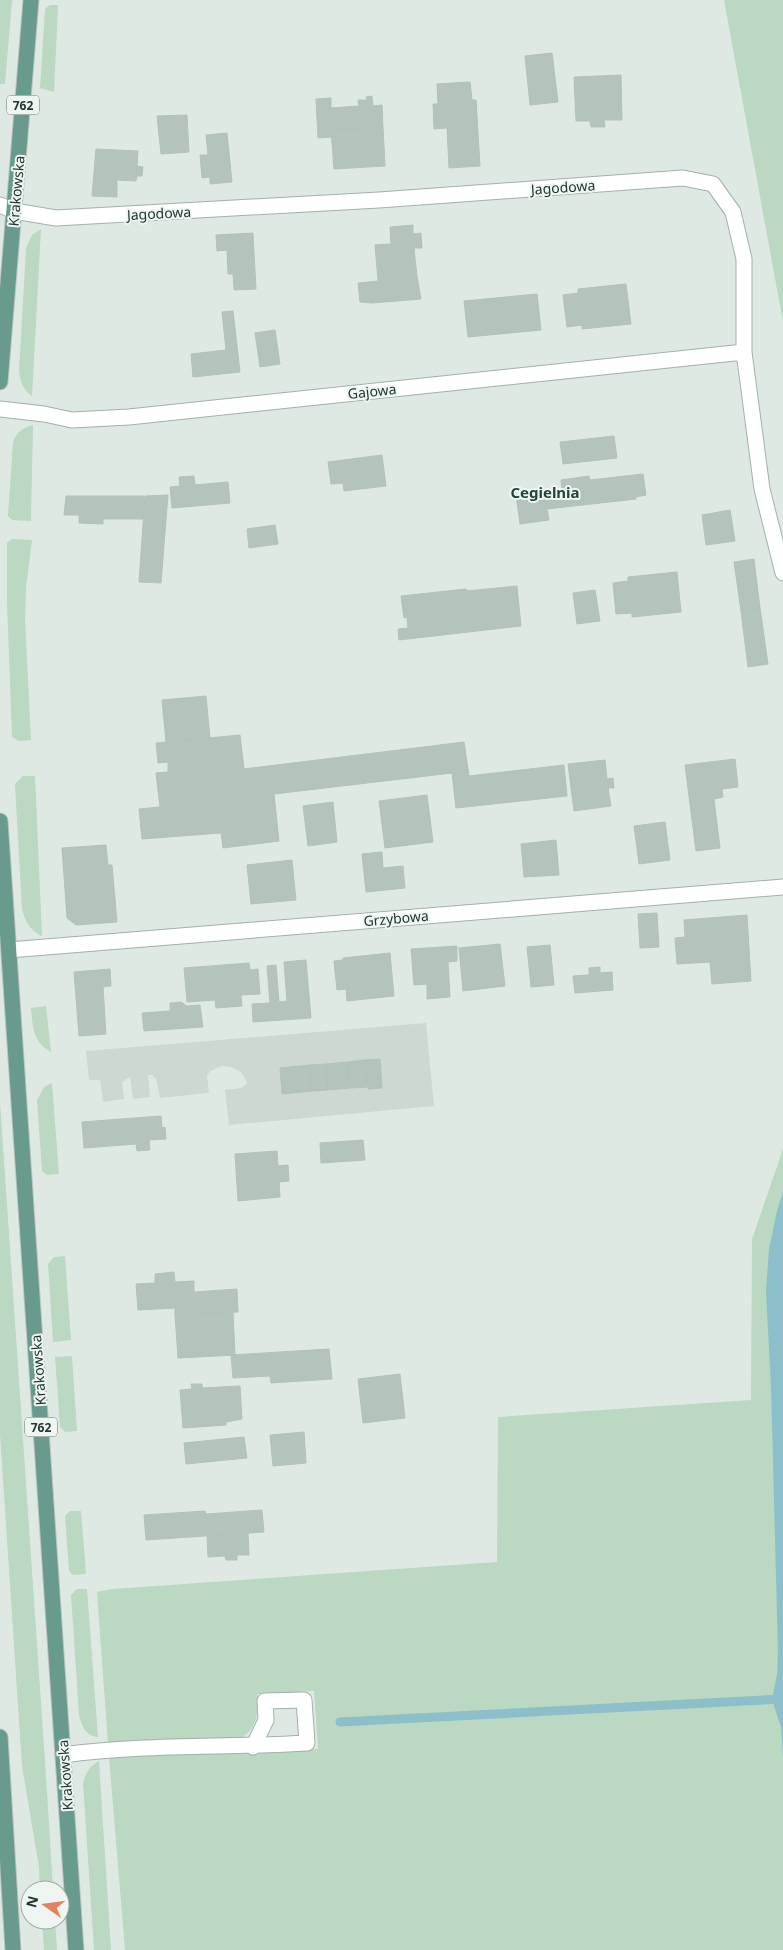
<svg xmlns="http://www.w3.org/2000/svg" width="783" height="1950" viewBox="0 0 783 1950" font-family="'Noto Sans',sans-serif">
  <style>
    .built { fill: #cdd8d3 }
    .green { fill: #bad8c2 }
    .water { fill: #8cbfc9 }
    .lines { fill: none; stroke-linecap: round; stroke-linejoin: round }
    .stream { stroke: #8cbfc9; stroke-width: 9 }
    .building { fill: #b5c3bd; stroke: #b2c1bb }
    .minor-casing { stroke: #a3b0ab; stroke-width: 17 }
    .major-casing { stroke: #bdc3c1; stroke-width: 17 }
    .minor { stroke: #fff; stroke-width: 15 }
    .major { stroke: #689a8d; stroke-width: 15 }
    .labels { text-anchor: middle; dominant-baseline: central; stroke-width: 4; stroke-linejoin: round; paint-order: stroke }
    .shield { fill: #eff6f2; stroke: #60706b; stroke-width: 1 }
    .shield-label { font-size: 12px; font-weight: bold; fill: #223731 }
    .street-label { font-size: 14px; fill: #223731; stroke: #eff6f2 }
    .neighbourhood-label { font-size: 15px; font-weight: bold; fill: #20463d; stroke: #eff6f2 }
  </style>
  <rect width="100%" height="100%" fill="#dfe9e4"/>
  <path class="built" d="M 426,1023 L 434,1106 L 229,1125 L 225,1090 L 241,1088 L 246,1085 L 247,1082 L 241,1072 L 231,1067 L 222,1066 L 210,1071 L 207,1076 L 209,1093 L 160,1098 L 156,1079 L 152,1075 L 148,1075 L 150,1097 L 133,1099 L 130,1077 L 122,1082 L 124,1099 L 103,1102 L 100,1080 L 89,1080 L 86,1051 Z"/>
  <path class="green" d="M 0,0 L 12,0 L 5,84 L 0,84 Z
    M 724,0 L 783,0 L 783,322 Z
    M 50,5 L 58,5 L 54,92 L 40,88 L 45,9 Z
    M 41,229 L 32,396 C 23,390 21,383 19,372 L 26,248 L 32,235 Z
    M 33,425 L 31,521 L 12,520 L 8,516 L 13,442 C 17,432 22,428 33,425 Z
    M 12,539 L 32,540 L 26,587 L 25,619 L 31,740 L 19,741 L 12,737 L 7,602 L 7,543 Z
    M 23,776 L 35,776 L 42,936 C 31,931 25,922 22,909 L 15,784 Z
    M 46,1006 L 51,1052 C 32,1041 33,1027 31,1008 Z
    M 52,1083 L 59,1174 L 47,1175 L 42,1171 L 37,1100 L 44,1087 Z
    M 0,1102 L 47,1791 L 53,1890 L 40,1890 L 39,1867 L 22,1766 L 0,1434 Z
    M 783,1149 L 783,1950 L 125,1950 L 109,1757 L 318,1749 L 314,1691 L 258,1694 C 258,1712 258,1728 241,1738 L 108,1744 L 97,1592 L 112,1589 L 497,1562 L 498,1417 L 751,1400 L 752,1239 Z
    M 65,1256 L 71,1340 L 53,1342 L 48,1264 L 54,1257 Z
    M 72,1356 L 77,1431 L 65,1432 L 60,1427 L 55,1357 Z
    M 70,1511 L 81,1511 L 86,1574 L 73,1575 L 69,1571 L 65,1516 Z
    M 77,1589 L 87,1589 L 98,1737 C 85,1736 82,1726 79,1715 L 71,1595 Z
    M 99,1761 L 111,1950 L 94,1950 L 83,1783 C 86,1773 89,1766 99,1761 Z
    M 42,1920 L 55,1920 L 57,1950 L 44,1950 Z"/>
  <path class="water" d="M 783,1192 L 783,1756 L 781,1727 L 774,1706 L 773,1694 L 777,1675 L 778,1652 L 771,1386 L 766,1292 L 769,1249 L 777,1211 Z"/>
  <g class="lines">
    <path class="stream" d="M 340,1722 L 783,1699"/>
  </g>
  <path class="building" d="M 552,53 L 558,102 L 530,105 L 525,56 Z
    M 621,75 L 622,120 L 604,120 L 605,127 L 591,127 L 590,121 L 576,121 L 574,77 Z
    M 470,82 L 472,100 L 476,100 L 480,166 L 449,168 L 447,128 L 434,129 L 433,104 L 438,104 L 437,84 Z
    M 372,96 L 373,106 L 382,105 L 383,127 L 331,130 L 332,137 L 318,138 L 316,99 L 331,98 L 331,108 L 359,106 L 358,100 L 367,100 L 366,97 Z
    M 187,115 L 189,152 L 161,154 L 157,116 Z
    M 383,127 L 385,166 L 334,169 L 331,130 Z
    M 227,133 L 232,182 L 210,184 L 210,177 L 202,178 L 200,155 L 208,155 L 206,135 Z
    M 96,149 L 138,151 L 137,166 L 143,167 L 142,176 L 137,176 L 136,181 L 117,180 L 117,197 L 92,196 Z
    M 413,225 L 413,234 L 421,233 L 422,248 L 414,248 L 417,277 L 421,299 L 372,303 L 360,302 L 358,283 L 378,281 L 375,245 L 391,244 L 390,227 Z
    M 253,233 L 256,289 L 234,290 L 233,274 L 228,274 L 227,250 L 217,251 L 216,235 Z
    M 626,284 L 631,324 L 582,329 L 582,325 L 567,327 L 563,295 L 578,293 L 578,289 Z
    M 537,294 L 541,330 L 468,337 L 464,301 Z
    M 233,311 L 240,372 L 193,377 L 191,354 L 226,350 L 222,312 Z
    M 275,330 L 280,364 L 260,367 L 255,333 Z
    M 614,436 L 617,458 L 563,464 L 560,442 Z
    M 382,455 L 386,486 L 344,491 L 343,483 L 331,484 L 328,462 Z
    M 643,474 L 646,495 L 636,497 L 636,499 L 547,509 L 549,520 L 520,524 L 516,495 L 562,489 L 561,480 L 589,476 L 590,480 Z
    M 194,476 L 195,485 L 228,482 L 230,503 L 172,508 L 170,487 L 180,486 L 179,477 Z
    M 168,495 L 161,583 L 139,582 L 145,496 Z
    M 66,496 L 144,496 L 143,519 L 103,519 L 103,524 L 79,523 L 79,515 L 64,515 Z
    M 730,510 L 735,541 L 706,545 L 702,515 Z
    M 275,525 L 278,544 L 249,548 L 247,529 Z
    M 754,559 L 760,608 L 741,611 L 734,562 Z
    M 677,572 L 681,612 L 632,617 L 632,613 L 616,614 L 613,583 L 628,581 L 628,577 Z
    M 517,586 L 521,626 L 399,640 L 398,629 L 408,628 L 407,617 L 404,618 L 401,596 L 466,589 L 467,591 Z
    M 595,590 L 600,621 L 577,624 L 573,593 Z
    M 760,608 L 768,664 L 748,667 L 741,611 Z
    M 206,696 L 210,738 L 166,742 L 162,700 Z
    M 240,735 L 244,769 L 464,742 L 469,776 L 564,765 L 567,796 L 456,808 L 452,773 L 274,794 L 279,841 L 223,848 L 221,833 L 142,839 L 139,809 L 160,807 L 156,773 L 168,772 L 168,762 L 158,763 L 156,743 Z
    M 735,759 L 738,787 L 722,789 L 723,797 L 714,799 L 720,848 L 696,851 L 685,765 Z
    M 605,760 L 607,779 L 613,778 L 614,788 L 608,788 L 611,806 L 574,811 L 568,764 Z
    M 427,795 L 433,842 L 385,848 L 379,801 Z
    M 333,802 L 337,842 L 308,846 L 303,806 Z
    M 665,822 L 670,860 L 639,864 L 634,826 Z
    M 556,840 L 559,875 L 524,877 L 521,844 Z
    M 106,845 L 108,865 L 112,865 L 117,922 L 76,925 L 67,918 L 62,848 Z
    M 382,852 L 383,868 L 403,866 L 405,888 L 366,892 L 362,854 Z
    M 292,860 L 296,900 L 251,904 L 247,865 Z
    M 657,913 L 659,947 L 640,948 L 638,914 Z
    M 747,915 L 751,981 L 712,984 L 710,962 L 677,964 L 675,938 L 685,937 L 684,920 Z
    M 500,944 L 505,986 L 463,991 L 459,948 Z
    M 550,945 L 554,985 L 531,987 L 527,947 Z
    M 457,946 L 457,961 L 448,962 L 450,997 L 427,999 L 427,984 L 414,985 L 411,949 Z
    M 390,953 L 394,996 L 347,1001 L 346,989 L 337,990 L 334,961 L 343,960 L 343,958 Z
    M 306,960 L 311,1018 L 253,1022 L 252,1004 L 270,1003 L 267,966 L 276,965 L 279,1002 L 287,1001 L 284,962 Z
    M 249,963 L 250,970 L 258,969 L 260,994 L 241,995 L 242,1006 L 216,1008 L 215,1000 L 187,1002 L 184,968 Z
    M 600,967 L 600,973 L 612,972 L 613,990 L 575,993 L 573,976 L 589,975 L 589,968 Z
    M 110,969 L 111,986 L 103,987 L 106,1034 L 79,1036 L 74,972 Z
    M 181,1002 L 187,1006 L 200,1005 L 203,1027 L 144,1031 L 142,1013 L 170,1011 L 170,1003 Z
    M 380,1059 L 382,1088 L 368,1089 L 365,1060 Z
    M 365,1060 L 367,1087 L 350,1088 L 348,1062 Z
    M 348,1062 L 350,1088 L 327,1090 L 326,1064 Z
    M 326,1064 L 327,1090 L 311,1091 L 309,1065 Z
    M 309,1065 L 311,1091 L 282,1094 L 280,1068 Z
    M 161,1116 L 162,1128 L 165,1127 L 166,1139 L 149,1140 L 150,1150 L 137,1151 L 136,1144 L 84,1148 L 82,1122 Z
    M 363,1140 L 365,1160 L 321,1163 L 320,1143 Z
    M 277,1151 L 278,1166 L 288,1165 L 289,1181 L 279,1182 L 280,1197 L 238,1201 L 235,1154 Z
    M 174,1272 L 175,1282 L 194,1281 L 194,1292 L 237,1289 L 238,1312 L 175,1315 L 175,1308 L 138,1310 L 136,1284 L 155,1283 L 155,1274 Z
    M 233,1312 L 235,1355 L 178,1358 L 175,1315 Z
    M 329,1349 L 332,1379 L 271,1383 L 270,1376 L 233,1378 L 231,1355 Z
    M 400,1374 L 405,1418 L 363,1423 L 358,1379 Z
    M 191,1384 L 202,1384 L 202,1388 L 240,1386 L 242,1419 L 226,1422 L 226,1425 L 183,1428 L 180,1390 L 192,1389 Z
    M 304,1432 L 306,1463 L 273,1466 L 270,1435 Z
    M 244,1437 L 247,1458 L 186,1464 L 184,1443 Z
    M 262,1510 L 264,1532 L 146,1540 L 144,1515 L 205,1511 L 206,1514 Z
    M 248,1533 L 249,1555 L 237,1555 L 237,1560 L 226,1560 L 225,1556 L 208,1557 L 207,1536 Z"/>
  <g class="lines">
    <g class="minor-casing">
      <path id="minor" d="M 0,205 L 14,211 L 56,218 L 379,200 L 683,178 L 713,184 L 733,212 L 744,259 L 744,352 L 762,489 L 783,573
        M 0,409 L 44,414 L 72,420 L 129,417 L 744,352
        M 9,950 L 783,887
        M 63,1755 C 144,1744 226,1748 307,1743 L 304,1700 L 265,1701 L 266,1720 L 253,1747"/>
    </g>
    <g class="major-casing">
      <path id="major" d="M 0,382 L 31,0
        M 0,821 L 76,1950
        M 0,1737 L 13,1950"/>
    </g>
    <use href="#minor" class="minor"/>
    <use href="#major" class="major"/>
  </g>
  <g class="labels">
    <g class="shield">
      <rect x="7" y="95.5" width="32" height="19" rx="4"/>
      <rect x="25" y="1417.5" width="32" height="19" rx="4"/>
    </g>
    <g class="shield-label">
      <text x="23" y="105">762</text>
      <text x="41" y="1427">762</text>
    </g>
    <g class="street-label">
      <text transform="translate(563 187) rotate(-4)">Jagodowa</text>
      <text transform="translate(16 191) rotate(-85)">Krakowska</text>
      <text transform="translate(159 213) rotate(-3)">Jagodowa</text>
      <text transform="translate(372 391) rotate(-6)">Gajowa</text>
      <text transform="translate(396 918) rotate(-5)">Grzybowa</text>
      <text transform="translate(38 1370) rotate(-94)">Krakowska</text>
      <text transform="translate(65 1775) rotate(-94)">Krakowska</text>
    </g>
    <g class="neighbourhood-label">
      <text x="545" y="492">Cegielnia</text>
    </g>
  </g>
  <g transform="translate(45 1905) rotate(284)"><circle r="24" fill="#eff6f2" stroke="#9daaa5"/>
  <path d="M0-4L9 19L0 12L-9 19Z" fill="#e38263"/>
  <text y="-8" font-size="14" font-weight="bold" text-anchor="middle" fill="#223731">N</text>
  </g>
</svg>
